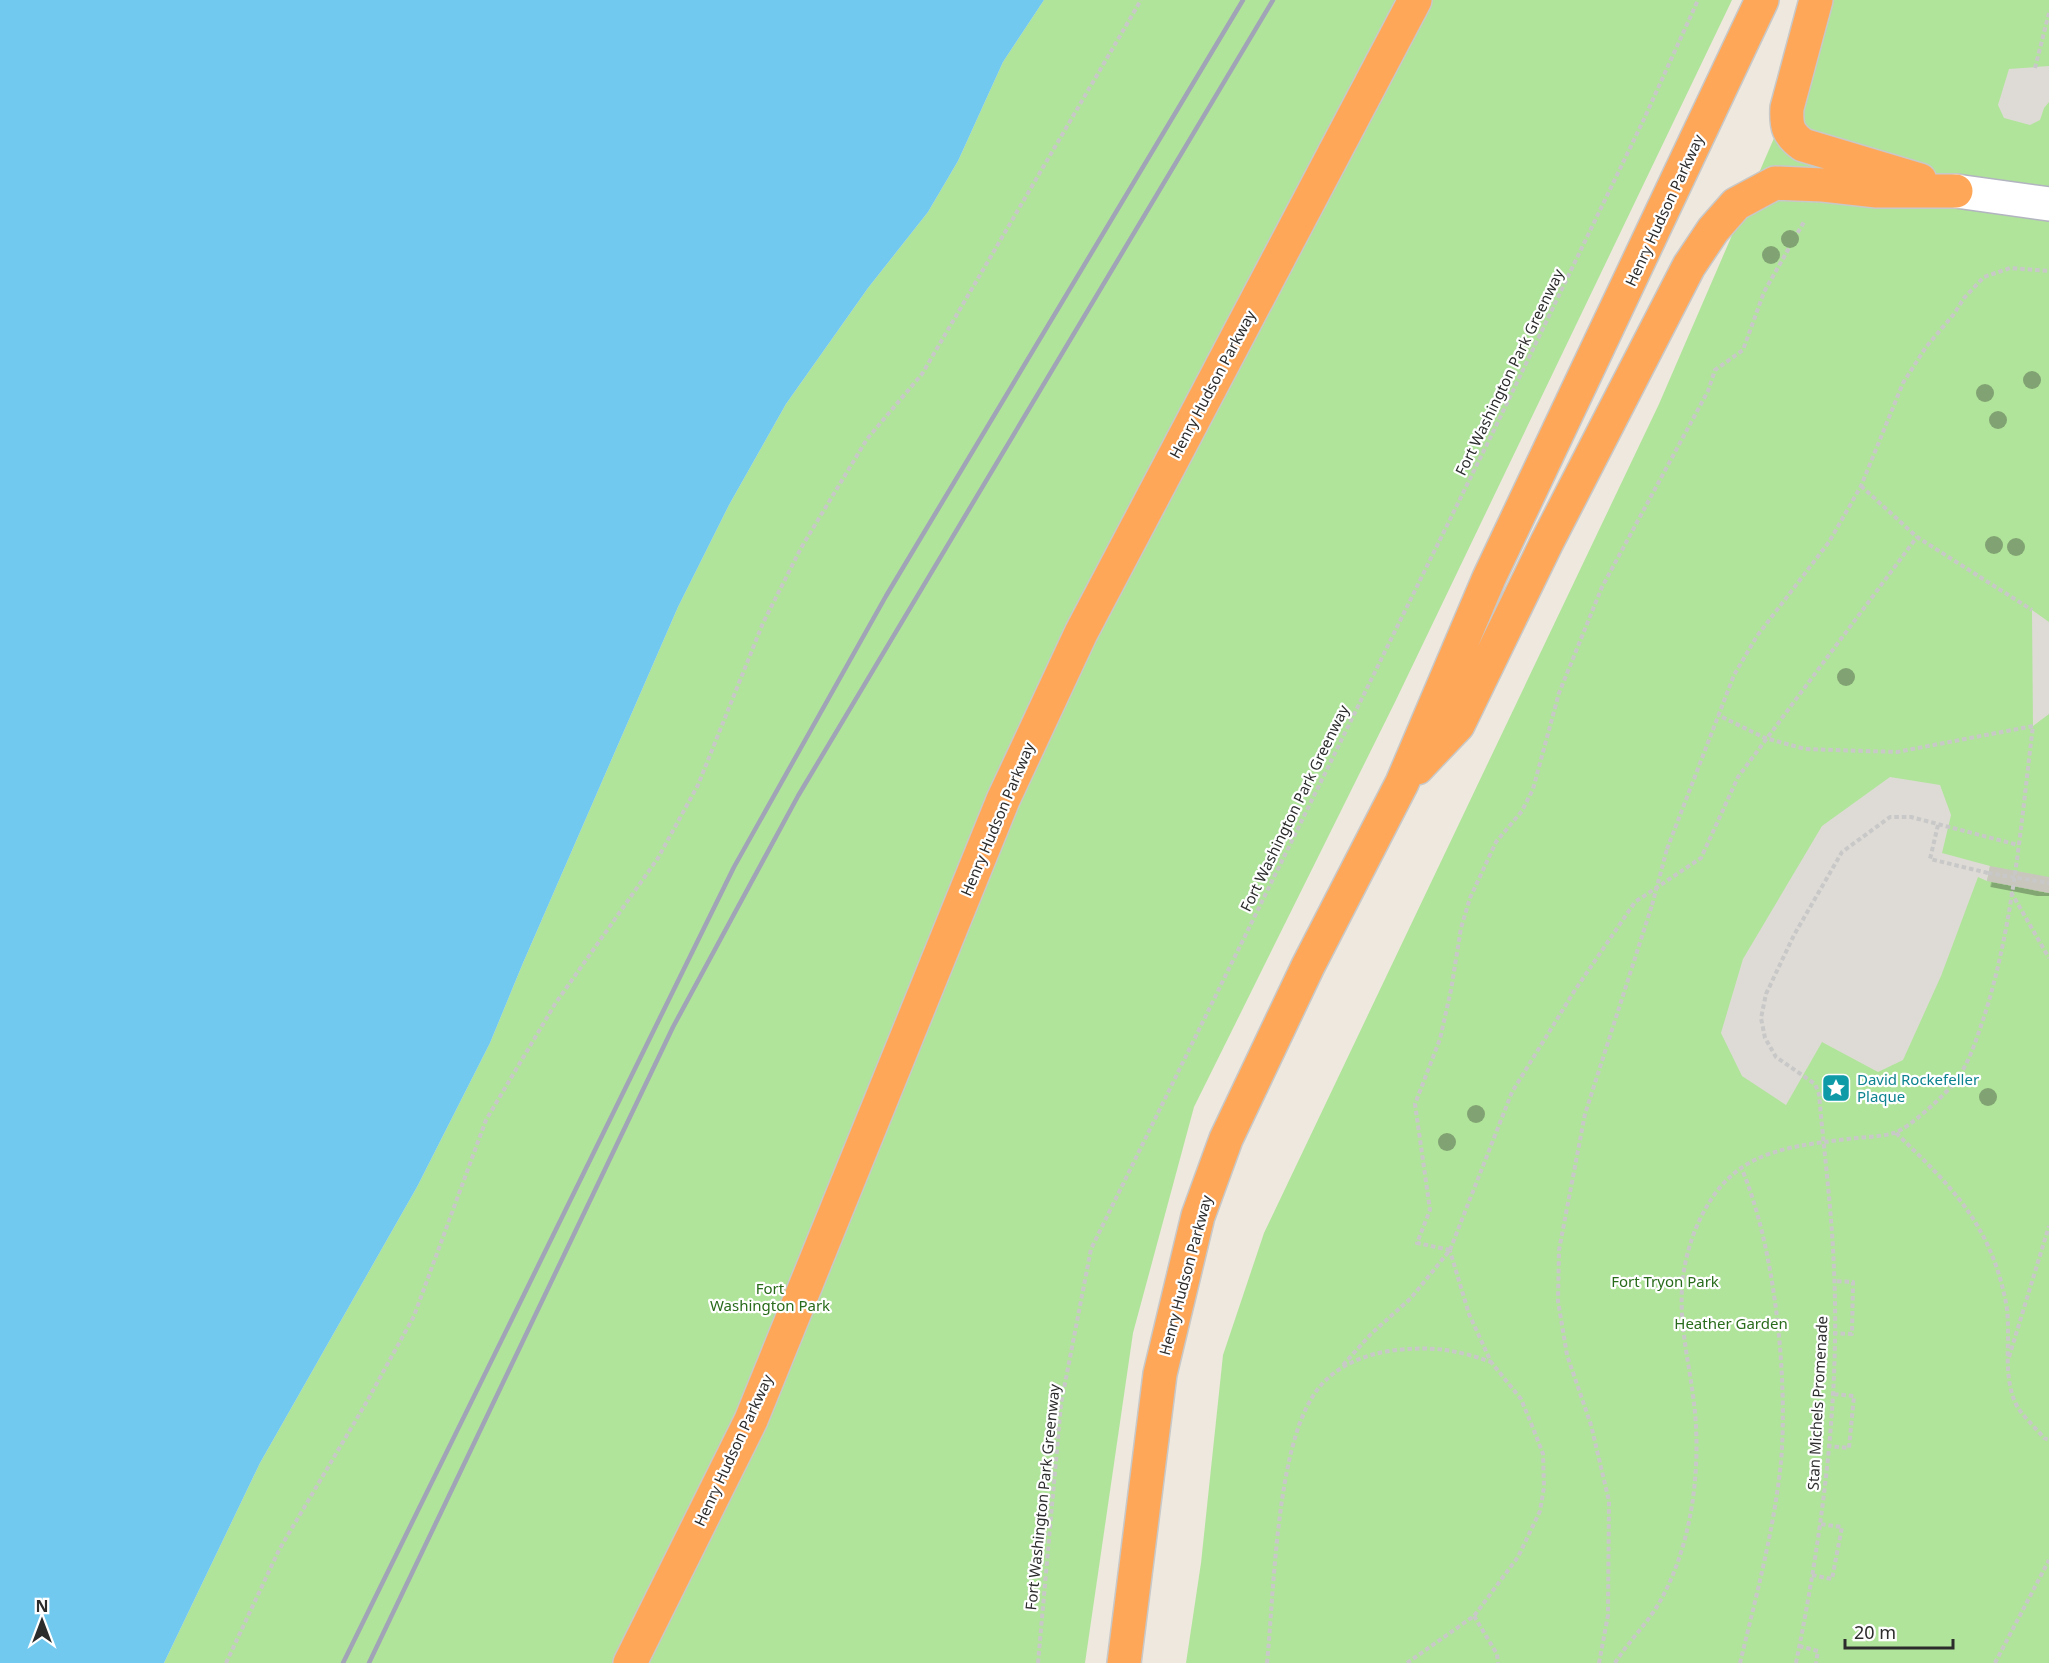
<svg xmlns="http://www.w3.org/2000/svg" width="2049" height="1663" viewBox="0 0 2049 1663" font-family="'Noto Sans',sans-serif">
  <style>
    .green { fill: #b1e49b }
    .plaza { fill: #dedbd6 }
    .water { fill: #72c9f0 }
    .building { fill: #c9c6bd; filter: url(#shadow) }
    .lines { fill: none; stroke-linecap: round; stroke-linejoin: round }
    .minor-casing { stroke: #b2b4c0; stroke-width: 36 }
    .highway-casing { stroke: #c8c8c8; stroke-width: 36 }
    .path { stroke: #c8c8c8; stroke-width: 4; stroke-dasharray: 4.5 3; stroke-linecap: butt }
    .minor { stroke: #fff; stroke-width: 33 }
    .highway { stroke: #ffa759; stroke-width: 33 }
    .rail { stroke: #a1a3b6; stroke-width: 4.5 }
    .path-bridge { stroke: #c8c8c8; stroke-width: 4; stroke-dasharray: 4.5 3; stroke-linecap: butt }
    .tree { fill: #81a373 }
    .labels { text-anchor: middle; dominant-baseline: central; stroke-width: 4.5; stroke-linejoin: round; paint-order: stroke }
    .street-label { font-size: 15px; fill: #2c2c2c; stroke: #fff }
    .culture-label { font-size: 15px; fill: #0d838f; stroke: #fff; text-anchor: start }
    .park-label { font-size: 15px; fill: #286b1a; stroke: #fff }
  </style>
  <defs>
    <filter id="shadow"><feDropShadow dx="3.5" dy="6" stdDeviation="0" flood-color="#0004"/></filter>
  </defs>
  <rect width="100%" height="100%" fill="#eee8df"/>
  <path class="green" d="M 1044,0 L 1732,0 L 1396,700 L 1194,1107 L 1133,1333 L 1085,1663 L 164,1663 L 260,1463 L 417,1187 L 490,1043 L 523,963 L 678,607 L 729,505 L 786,404 L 868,288 L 928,212 L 958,161 L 1003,62 Z
    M 1828,0 L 2049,0 L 2049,1663 L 1186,1663 L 1201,1563 L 1223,1355 L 1264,1233 L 1659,404 L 1787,108 Z"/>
  <path class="plaza" d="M 2049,66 L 2049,102 L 2044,108 L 2040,120 L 2030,125 L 2004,118 L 1998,105 L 2009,69 Z
    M 2032,610 L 2049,622 L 2049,714 L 2033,726 Z
    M 1890,777 L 1940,785 L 1951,815 L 1942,853 L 1990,866 L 1987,881 L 1978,877 L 1941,976 L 1903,1060 L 1878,1072 L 1822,1042 L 1786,1105 L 1742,1076 L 1721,1033 L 1743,959 L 1822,826 Z"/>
  <path class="water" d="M 0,0 L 1044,0 L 1003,62 L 958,161 L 928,212 L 868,288 L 786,404 L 729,505 L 678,607 L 523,963 L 490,1043 L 417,1187 L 260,1463 L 164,1663 L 0,1663 Z"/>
  <path class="building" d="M 1990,866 L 2049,877 L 2049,893 L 1987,881 Z"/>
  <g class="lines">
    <g class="minor-casing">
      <path id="minor" d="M 1956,191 L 2049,204"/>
    </g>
    <g class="highway-casing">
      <path id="highway" d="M 1816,0 L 1787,108 C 1786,127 1788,134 1803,145 L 1920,180
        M 1417,768 L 1458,725 L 1547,542 L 1689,266 L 1713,230 L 1736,204 L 1775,183 L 1823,185 L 1877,191 L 1956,191
        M 630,1663 L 751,1420 L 1003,800 L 1081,633 L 1415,0
        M 1124,1663 L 1160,1374 L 1198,1216 L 1226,1139 L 1308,966 L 1402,783 L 1489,578 L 1762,0"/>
    </g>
    <path class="path" d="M 2035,68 L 2049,13
      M 1861,486 L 1917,537 L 2032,610
      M 1938,825 L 1930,859 L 1988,873
      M 1667,849 L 1734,675 L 1757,636 L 1829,542 L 1861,486 L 1903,383 L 1926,347 L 1954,314 L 1964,298 L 1984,277 L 2010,268 L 2049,271
      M 2011,892 L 2049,958
      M 1896,1133 C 1949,1184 1989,1222 2005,1298 C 2013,1332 2001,1369 2015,1402 C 2020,1414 2035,1427 2044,1438 L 2049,1440
      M 1450,1250 L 1417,1243 L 1430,1210 L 1415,1104 L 1440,1039 L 1451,990 L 1461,928 L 1470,898 L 1496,842 L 1522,811 L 1533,789 L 1559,693 L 1602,587 L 1708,391 L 1715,370 L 1743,350 L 1764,292 L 1805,220
      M 1833,1333 L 1852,1334 L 1853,1282 L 1834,1281
      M 2009,1357 L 2049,1226
      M 1343,1365 L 1371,1334 L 1411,1298 L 1450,1250 L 1512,1092 L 1575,990 L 1635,902 L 1701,858 L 1738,777 L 1917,537
      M 1827,1446 L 1849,1448 L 1854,1396 L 1832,1394
      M 1812,1575 L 1832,1579 L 1842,1527 L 1820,1524
      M 1474,1616 L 1497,1654 L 1498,1663
      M 1799,1646 L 1818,1651 L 1816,1663
      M 226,1663 L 279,1550 L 366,1403 L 414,1316 L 486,1120 L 555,1004 L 658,858 L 698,785 L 763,623 L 801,548 L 867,439 L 922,374 L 1141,0
      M 1038,1663 L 1061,1404 L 1091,1249 L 1493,432 L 1644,119 L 1698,0
      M 1267,1663 C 1274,1593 1276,1453 1313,1396 C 1331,1367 1365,1353 1398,1350 C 1434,1346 1457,1350 1491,1362
      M 1407,1663 L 1474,1616 L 1518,1557 L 1540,1511 L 1544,1487 L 1543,1454 L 1533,1428 L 1521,1399 L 1491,1362 L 1469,1314 L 1450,1251
      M 1599,1663 L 1608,1615 L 1609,1501 L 1591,1425 L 1567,1355 L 1558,1301 L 1559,1250 L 1585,1114 L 1652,905
      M 1615,1663 C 1628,1642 1647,1624 1659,1603 C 1689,1551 1699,1485 1696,1426 C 1692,1356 1667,1305 1694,1233 C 1725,1155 1773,1148 1848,1139 C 1863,1137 1880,1137 1894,1133 C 1908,1129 1946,1094 1955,1082 C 1970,1062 1977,1037 1985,1014 C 2014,921 2021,822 2033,726 L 1897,752 L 1805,749 L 1765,738 L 1718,715
      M 1740,1663 C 1756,1597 1774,1530 1781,1462 C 1788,1377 1775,1246 1741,1167
      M 1796,1663 C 1822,1535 1840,1401 1834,1270 C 1832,1212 1824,1152 1819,1094 L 1815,1084 L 1776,1057 L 1765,1038 L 1761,1018 L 1766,994 L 1794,935 L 1842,852 L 1890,817 L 1911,817 L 2018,845
      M 1995,1663 L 2049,1560"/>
    <use href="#minor" class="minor"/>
    <use href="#highway" class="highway"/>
    <path class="rail" d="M 343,1663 L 734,867 L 886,596 L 1243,0
      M 369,1663 L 673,1027 L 798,796 L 1273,0"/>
    <path class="path-bridge" d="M 1988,873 L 2049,883
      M 1652,905 L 1667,849"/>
  </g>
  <g class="tree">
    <circle cx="1790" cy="239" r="9"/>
    <circle cx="1771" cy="255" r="9"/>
    <circle cx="2032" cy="380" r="9"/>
    <circle cx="1985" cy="393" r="9"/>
    <circle cx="1998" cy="420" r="9"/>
    <circle cx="1994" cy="545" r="9"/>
    <circle cx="2016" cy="547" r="9"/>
    <circle cx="1846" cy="677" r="9"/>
    <circle cx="1988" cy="1097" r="9"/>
    <circle cx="1476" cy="1114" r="9"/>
    <circle cx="1447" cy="1142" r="9"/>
  </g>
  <defs>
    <g id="sight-square" transform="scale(1.5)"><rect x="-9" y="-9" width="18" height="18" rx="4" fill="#0f9aa8" stroke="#fff"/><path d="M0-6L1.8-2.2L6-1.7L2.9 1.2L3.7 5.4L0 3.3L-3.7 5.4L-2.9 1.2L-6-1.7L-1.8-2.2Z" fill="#fff"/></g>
  </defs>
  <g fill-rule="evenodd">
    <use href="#sight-square" x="1836" y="1088"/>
  </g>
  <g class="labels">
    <g class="street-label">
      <text transform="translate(1664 210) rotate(-65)">Henry Hudson Parkway</text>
      <text transform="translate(1509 372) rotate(-64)">Fort Washington Park Greenway</text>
      <text transform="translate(1212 384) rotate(-62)">Henry Hudson Parkway</text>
      <text transform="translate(1294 808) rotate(-64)">Fort Washington Park Greenway</text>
      <text transform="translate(997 819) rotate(-67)">Henry Hudson Parkway</text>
      <text transform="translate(1185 1275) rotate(-75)">Henry Hudson Parkway</text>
      <text transform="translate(1817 1403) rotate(-87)">Stan Michels Promenade</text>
      <text transform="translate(733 1450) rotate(-65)">Henry Hudson Parkway</text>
      <text transform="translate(1042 1497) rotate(-84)">Fort Washington Park Greenway</text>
    </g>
    <g class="culture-label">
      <text x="1857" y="1079">David Rockefeller<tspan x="1857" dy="17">Plaque</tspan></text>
    </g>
    <g class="park-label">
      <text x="1665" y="1281">Fort Tryon Park</text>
      <text x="770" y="1288">Fort<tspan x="770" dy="17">Washington Park</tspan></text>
      <text x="1731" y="1323">Heather Garden</text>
    </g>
  </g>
  <g transform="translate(42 1621)" stroke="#ffffff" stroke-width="4.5" paint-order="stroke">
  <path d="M0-4.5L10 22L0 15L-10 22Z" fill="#2c2c2c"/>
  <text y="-9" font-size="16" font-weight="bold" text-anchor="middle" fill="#2c2c2c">N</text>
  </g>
  <path d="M1845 1639v9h108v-9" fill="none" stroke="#2c2c2c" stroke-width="3"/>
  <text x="1854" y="1639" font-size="18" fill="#2c2c2c" stroke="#ffffff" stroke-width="4.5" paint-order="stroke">20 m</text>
</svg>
